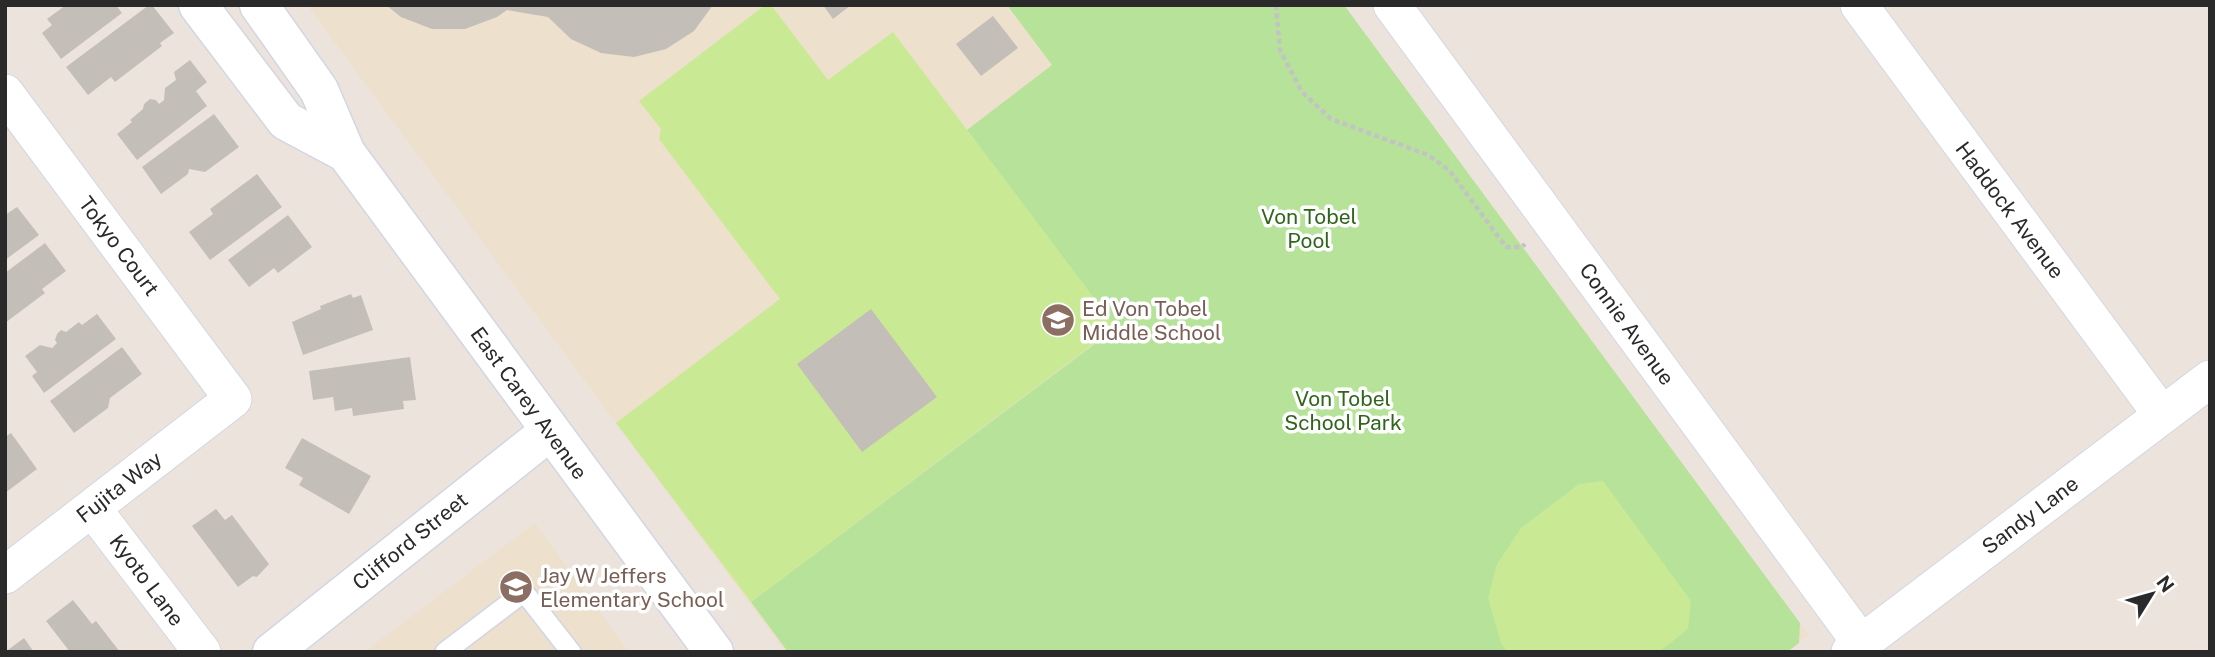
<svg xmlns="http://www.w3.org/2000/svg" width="2215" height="657" viewBox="0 0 2215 657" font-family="'Public Sans',sans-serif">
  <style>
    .education { fill: #ede0cc }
    .green { fill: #b6e29a }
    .pitch { fill: #cae995 }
    .building { fill: #c4beb9 }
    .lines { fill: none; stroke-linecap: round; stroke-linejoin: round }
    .lane-casing { stroke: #d2d6e3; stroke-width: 22 }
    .street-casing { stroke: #d2d6e3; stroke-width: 39 }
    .secondary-casing { stroke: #d2d6e3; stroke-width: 41 }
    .path { stroke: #c3c3c3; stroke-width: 4.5; stroke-dasharray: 5 3.5; stroke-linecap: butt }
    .lane { stroke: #fff; stroke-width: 19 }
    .street { stroke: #fff; stroke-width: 37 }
    .secondary { stroke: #fff; stroke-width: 38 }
    .labels { text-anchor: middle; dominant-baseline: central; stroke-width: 7; stroke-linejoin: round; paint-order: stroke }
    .street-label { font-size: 21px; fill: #2a2a2a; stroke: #fff }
    .park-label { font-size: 21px; fill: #2f661b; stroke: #fff }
    .education-label { font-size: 21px; fill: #785e54; stroke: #fff; text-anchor: start }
  </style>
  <rect width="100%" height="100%" fill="#ece4dc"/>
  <path class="education" d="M 307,5 L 1344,5 L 1809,635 L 1786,652 L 785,652 Z
    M 535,523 L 629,652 L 364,652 Z"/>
  <path class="green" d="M 1007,5 L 1344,5 L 1800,623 L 1799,643 L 1787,652 L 788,652 L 751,602 L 1116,328 L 967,130 L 1052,65 Z"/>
  <path class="pitch" d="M 765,5 L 771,5 L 828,80 L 893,32 L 1116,327 L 751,602 L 616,423 L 780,299 L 659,139 L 661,129 L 639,101 Z
    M 1603,481 L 1691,601 L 1688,629 L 1659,652 L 1507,652 L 1501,643 L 1488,598 L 1497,564 L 1521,528 L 1579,484 Z"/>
  <path class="building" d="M 66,5 L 116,5 L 122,13 L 61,59 L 42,33 L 52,25 L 47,19 Z
    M 149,5 L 152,5 L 174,33 L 160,43 L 162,46 L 115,82 L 111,77 L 88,95 L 66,67 Z
    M 386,5 L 713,5 L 694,31 L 666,49 L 634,57 L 601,53 L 571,39 L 548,17 L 507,10 L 497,17 L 465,29 L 432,29 L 401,17 Z
    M 823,5 L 851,5 L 833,19 Z
    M 993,16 L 1018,48 L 981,76 L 956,44 Z
    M 190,60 L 207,82 L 196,91 L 207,106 L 137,160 L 117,134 L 132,122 L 130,120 L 143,109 L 144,104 L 150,99 L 156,100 L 159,104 L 164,100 L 165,88 L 176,80 L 174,72 Z
    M 214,114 L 239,147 L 205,172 L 189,169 L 188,174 L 161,194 L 142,167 Z
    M 257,174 L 282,207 L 210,260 L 189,232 L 213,214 L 210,209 Z
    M 17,207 L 39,235 L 5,260 L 5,215 Z
    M 288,215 L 312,247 L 278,273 L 274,268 L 249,287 L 228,260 Z
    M 45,243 L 66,271 L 42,289 L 45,293 L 5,323 L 5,273 Z
    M 351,294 L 353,298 L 361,295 L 373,330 L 303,355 L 292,322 L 321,309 L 320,306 Z
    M 871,309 L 937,397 L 862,452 L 797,364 Z
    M 97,314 L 116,339 L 44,393 L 32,376 L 37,372 L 25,356 L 40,345 L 52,348 L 57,343 L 55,340 L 57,334 L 61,330 L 66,332 L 79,322 L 82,325 Z
    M 122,347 L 142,374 L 110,398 L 108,408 L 74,433 L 50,401 Z
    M 410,357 L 416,400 L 403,401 L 404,409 L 353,416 L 352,408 L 335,411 L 333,397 L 313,400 L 309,371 Z
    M 11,433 L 37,469 L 5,493 L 5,437 Z
    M 302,438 L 371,476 L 349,514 L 299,485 L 303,478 L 285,468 Z
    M 216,509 L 225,520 L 232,515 L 269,564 L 257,577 L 253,576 L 238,587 L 192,526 Z
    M 73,600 L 92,624 L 96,621 L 120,652 L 70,652 L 46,621 Z
    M 24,638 L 34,652 L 5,652 Z"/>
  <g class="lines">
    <g class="lane-casing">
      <path id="lane" d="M 445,652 L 524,592 L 571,652"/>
    </g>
    <g class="street-casing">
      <path id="street" d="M 1392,5 L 1861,643
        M 1859,5 L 2162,415
        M 5,93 L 233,399 L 5,575
        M 92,508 L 202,652
        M 1850,652 L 2210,379"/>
    </g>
    <g class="secondary-casing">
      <path id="secondary" d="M 198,5 L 286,121 L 346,153
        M 259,5 L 319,90 L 346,153 L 714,652
        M 272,652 L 550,431"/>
    </g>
    <path class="path" d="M 1276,5 L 1280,50 L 1302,92 L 1331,119 L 1428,155 L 1449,170 L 1506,247 L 1522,247 L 1525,244"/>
    <use href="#lane" class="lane"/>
    <use href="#street" class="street"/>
    <use href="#secondary" class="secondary"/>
  </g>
  <defs>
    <g id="school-disc" transform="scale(1.75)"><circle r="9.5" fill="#8d6e63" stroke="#fff"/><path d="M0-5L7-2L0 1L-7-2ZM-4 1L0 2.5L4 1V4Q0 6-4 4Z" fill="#fff"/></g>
  </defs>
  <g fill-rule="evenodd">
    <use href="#school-disc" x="1058" y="320"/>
    <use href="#school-disc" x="516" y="587"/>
  </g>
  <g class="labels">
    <g class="street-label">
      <text transform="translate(2010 210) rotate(53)">Haddock Avenue</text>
      <text transform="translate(119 246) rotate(53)">Tokyo Court</text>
      <text transform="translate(1627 324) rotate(54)">Connie Avenue</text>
      <text transform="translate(529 403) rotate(54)">East Carey Avenue</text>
      <text transform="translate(119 487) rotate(-38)">Fujita Way</text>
      <text transform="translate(2030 515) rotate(-37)">Sandy Lane</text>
      <text transform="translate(410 541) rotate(-39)">Clifford Street</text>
      <text transform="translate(147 580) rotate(53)">Kyoto Lane</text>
    </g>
    <g class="park-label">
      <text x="1309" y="216">Von Tobel<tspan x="1309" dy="24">Pool</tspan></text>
      <text x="1343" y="398">Von Tobel<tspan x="1343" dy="24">School Park</tspan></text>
    </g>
    <g class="education-label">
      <text x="1082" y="308">Ed Von Tobel<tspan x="1082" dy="24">Middle School</tspan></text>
      <text x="540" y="575">Jay W Jeffers<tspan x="540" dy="24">Elementary School</tspan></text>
    </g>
  </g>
  <rect width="2215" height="657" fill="none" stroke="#2a2a2a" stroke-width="14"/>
  <g transform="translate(2152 594) rotate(53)" stroke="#ffffff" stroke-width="5" paint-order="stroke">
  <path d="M0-5L12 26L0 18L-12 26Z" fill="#2a2a2a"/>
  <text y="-10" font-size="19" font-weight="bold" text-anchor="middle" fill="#2a2a2a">N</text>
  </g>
</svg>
